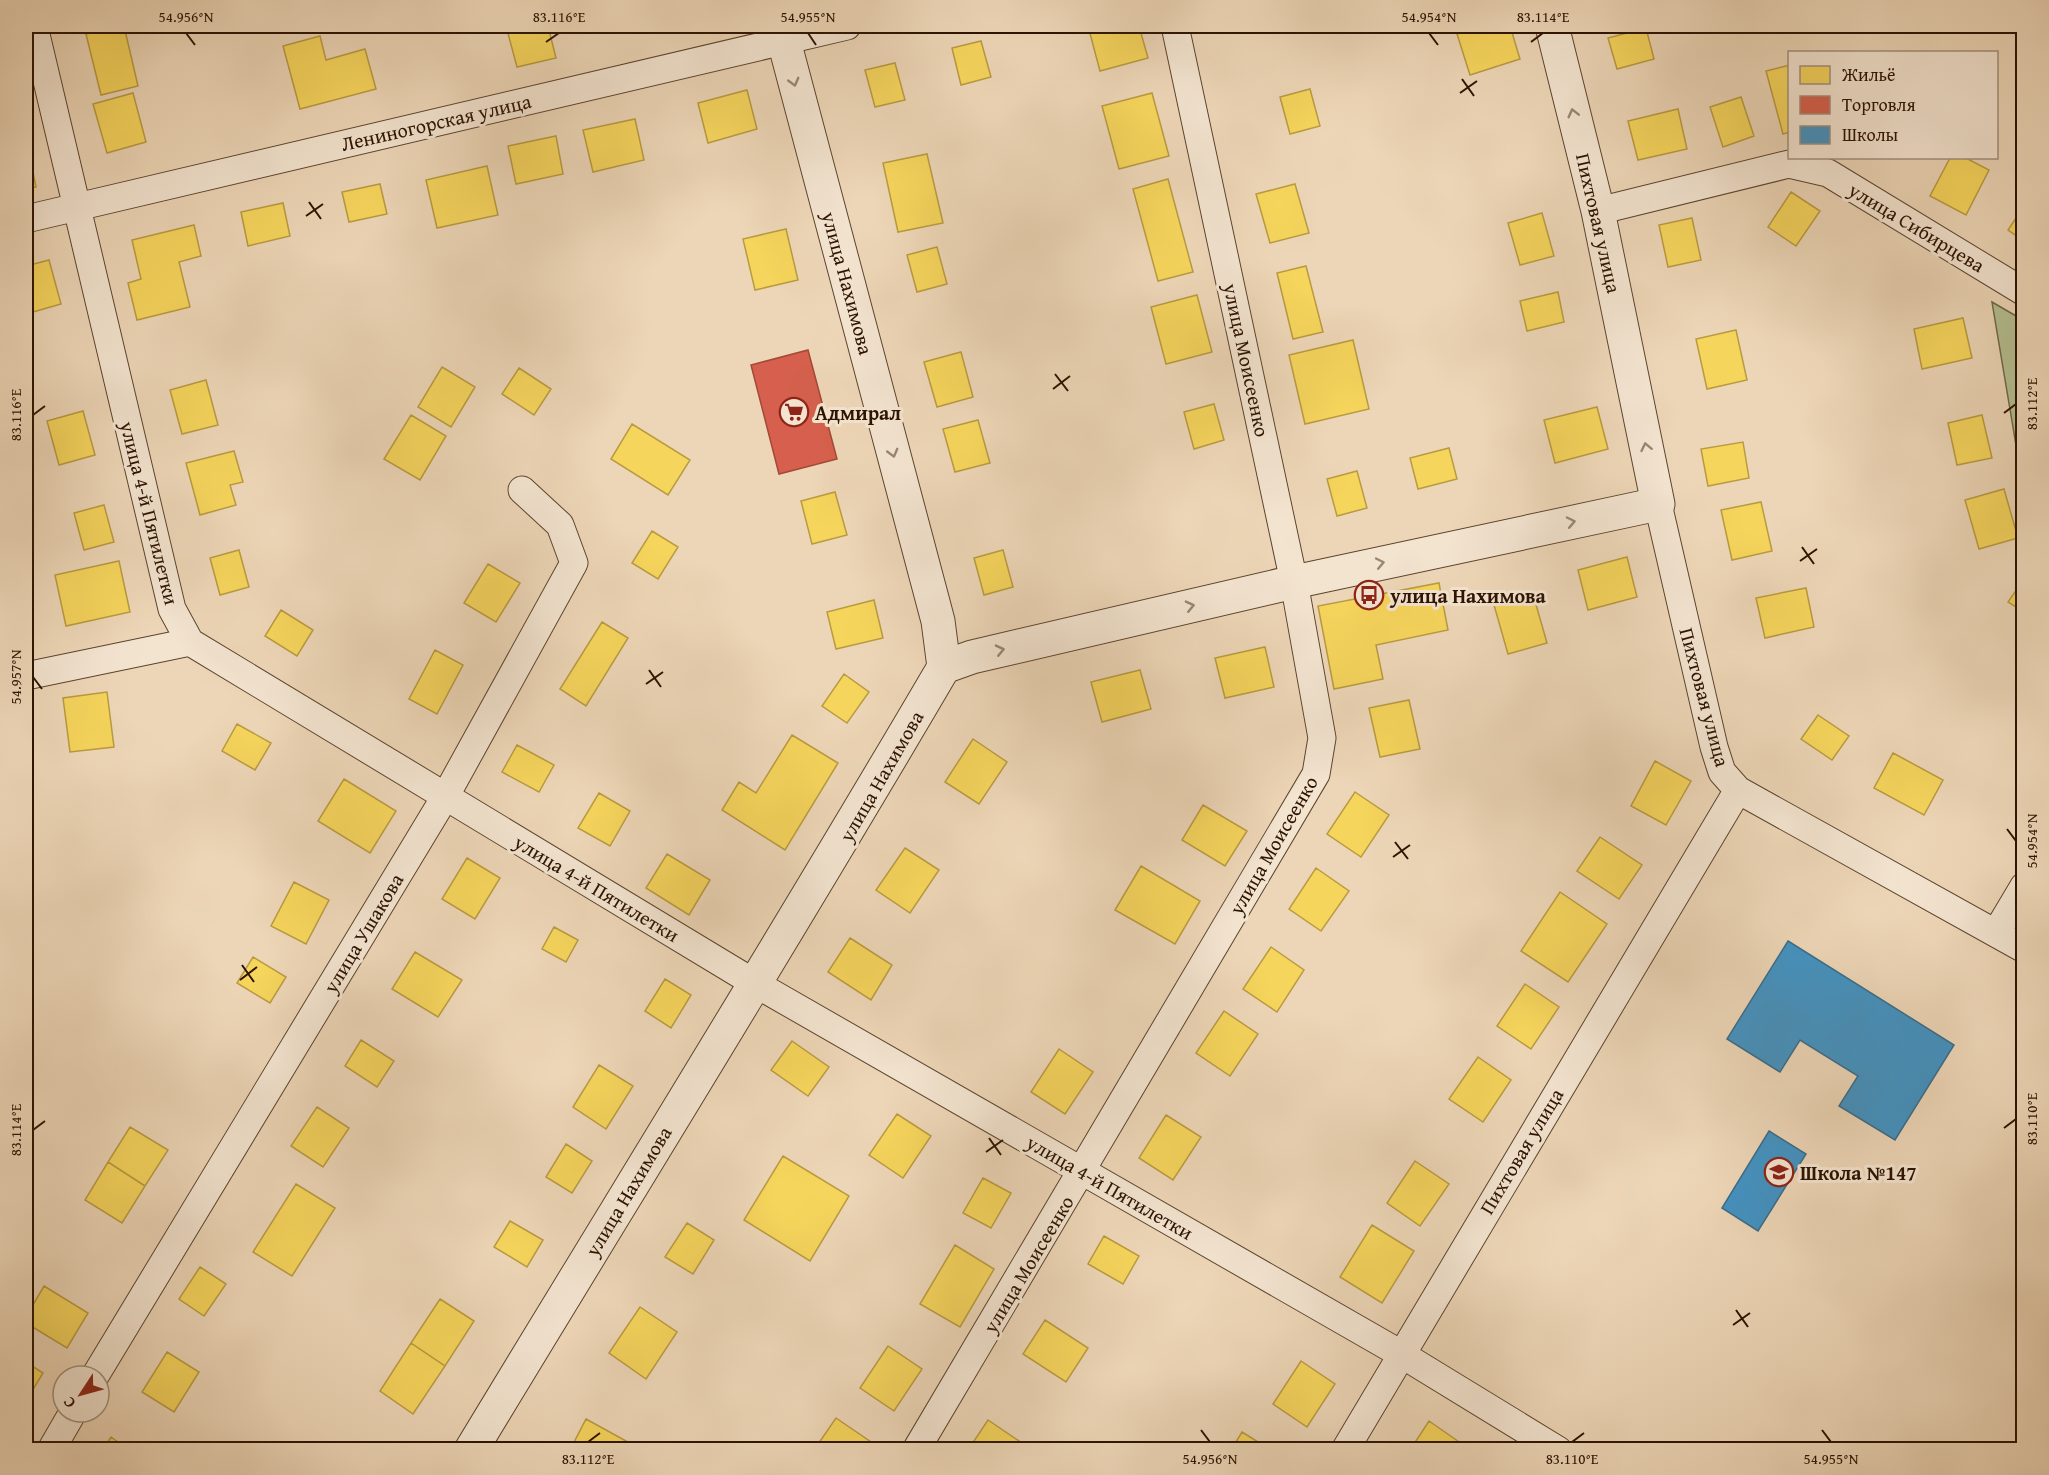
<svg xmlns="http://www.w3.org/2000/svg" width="2049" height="1475" viewBox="0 0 2049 1475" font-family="'Gentium Book Plus',serif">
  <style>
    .green { fill: #b4bf92; stroke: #70694a; stroke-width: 1.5 }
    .homes { fill: #f6d55c; stroke: #b99b41; stroke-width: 1.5 }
    .shops { fill: #d6604d; stroke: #a34936; stroke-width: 1.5 }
    .schools { fill: #4393c3; stroke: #3c6d89; stroke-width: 1.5 }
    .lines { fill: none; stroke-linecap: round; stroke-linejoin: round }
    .minor-casing { stroke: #5c442e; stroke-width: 29 }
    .tertiary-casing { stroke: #5c442e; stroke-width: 35 }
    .minor { stroke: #f3e4d0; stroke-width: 27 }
    .tertiary { stroke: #f3e4d0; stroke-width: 33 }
    .oneway { stroke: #998673 }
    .ticks { fill: none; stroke: #2c1301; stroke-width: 2 }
    .labels { text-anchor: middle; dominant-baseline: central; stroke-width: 6; stroke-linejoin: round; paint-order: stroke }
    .street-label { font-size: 20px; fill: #2c1301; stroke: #f3e4d0 }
    .poi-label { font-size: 20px; font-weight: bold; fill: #2c1301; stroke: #f3e4d0; text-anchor: start }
    .neatline { fill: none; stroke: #2c1301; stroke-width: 2 }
    .ticks-label { font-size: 15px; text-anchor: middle; fill: #2c1301 }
  </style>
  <rect width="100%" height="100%" fill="#edd6b7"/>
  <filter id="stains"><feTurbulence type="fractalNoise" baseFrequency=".00333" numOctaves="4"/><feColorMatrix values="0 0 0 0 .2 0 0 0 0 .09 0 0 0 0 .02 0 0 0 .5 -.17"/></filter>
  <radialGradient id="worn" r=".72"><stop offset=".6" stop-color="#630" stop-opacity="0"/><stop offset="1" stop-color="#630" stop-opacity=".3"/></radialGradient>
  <path class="green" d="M 1992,302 L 2023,320 L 2023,460 L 2018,457 Z"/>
  <path class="homes" d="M 124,26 L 138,86 L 101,95 L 86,34 Z
    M 506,26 L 548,26 L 556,58 L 517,67 Z
    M 1088,26 L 1139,26 L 1148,58 L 1100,71 Z
    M 1218,26 L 1242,26 L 1220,31 Z
    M 1484,26 L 1510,26 L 1520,59 L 1470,75 L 1457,34 Z
    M 1646,28 L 1654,59 L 1617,69 L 1608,38 Z
    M 320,36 L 326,60 L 365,49 L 376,89 L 300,109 L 283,46 Z
    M 981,41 L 991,77 L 961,85 L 952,48 Z
    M 895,63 L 905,100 L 875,107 L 865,70 Z
    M 1790,65 L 1790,132 L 1783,134 L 1766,71 Z
    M 1310,89 L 1320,126 L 1290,134 L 1280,97 Z
    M 747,90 L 757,129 L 708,143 L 698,103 Z
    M 133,93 L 146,142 L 107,153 L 93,104 Z
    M 1152,93 L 1169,156 L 1119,169 L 1102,106 Z
    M 1741,97 L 1754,136 L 1723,147 L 1710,107 Z
    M 1678,109 L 1687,149 L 1638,160 L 1628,121 Z
    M 635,119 L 644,160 L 593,172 L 583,130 Z
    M 556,136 L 563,174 L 516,184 L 508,146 Z
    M 26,138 L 36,187 L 26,189 Z
    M 927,154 L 943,223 L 898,232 L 883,163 Z
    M 1950,158 L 1966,158 L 1989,170 L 1966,215 L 1930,196 Z
    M 487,166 L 498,215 L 437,228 L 426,180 Z
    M 1168,179 L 1193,272 L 1158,281 L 1133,189 Z
    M 380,184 L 387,214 L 349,222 L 342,192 Z
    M 1295,184 L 1309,233 L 1270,243 L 1256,194 Z
    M 1791,192 L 1820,211 L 1796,246 L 1768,227 Z
    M 283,203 L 290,236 L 248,246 L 241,212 Z
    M 2024,206 L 2024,241 L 2008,230 Z
    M 1542,213 L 1554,256 L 1520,265 L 1508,223 Z
    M 1692,218 L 1701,260 L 1668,267 L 1659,225 Z
    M 194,225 L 201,256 L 179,262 L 190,307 L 137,320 L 128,283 L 141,279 L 132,240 Z
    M 786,229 L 798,280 L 755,290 L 743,239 Z
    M 937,247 L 947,284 L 917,292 L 907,255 Z
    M 49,260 L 61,304 L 26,314 L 26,266 Z
    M 1306,266 L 1323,332 L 1293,339 L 1277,273 Z
    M 1558,292 L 1564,322 L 1527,331 L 1520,301 Z
    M 1197,295 L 1212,352 L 1166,364 L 1151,307 Z
    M 1963,318 L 1972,358 L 1922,369 L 1914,329 Z
    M 1736,330 L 1747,380 L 1707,389 L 1696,339 Z
    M 1353,340 L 1369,409 L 1305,424 L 1289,355 Z
    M 961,352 L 973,397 L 937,407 L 924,362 Z
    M 442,367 L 475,387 L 451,427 L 418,407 Z
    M 519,368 L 551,389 L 534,415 L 502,394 Z
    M 206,380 L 218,425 L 182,434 L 170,390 Z
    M 1214,404 L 1224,440 L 1194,449 L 1184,412 Z
    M 1597,407 L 1608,449 L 1555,463 L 1544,420 Z
    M 83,411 L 95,455 L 59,465 L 47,421 Z
    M 411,415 L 446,436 L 420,480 L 384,459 Z
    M 1982,415 L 1992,458 L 1957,465 L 1948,423 Z
    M 978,420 L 990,463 L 955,472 L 943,429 Z
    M 632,424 L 690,460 L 668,495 L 611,459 Z
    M 1743,442 L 1749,478 L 1708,486 L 1701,449 Z
    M 1449,448 L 1457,479 L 1418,489 L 1410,458 Z
    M 234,451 L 243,482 L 230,485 L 236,505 L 200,515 L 186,463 Z
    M 1357,471 L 1367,508 L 1337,516 L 1327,479 Z
    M 2004,489 L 2018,538 L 1979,549 L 1965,500 Z
    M 835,492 L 847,535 L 812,544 L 801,501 Z
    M 1761,502 L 1772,551 L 1732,560 L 1721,510 Z
    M 104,505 L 114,542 L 84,550 L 74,513 Z
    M 652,531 L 678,547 L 658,579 L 632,563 Z
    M 239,550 L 249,587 L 220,595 L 210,558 Z
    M 1003,550 L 1013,587 L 984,595 L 974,558 Z
    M 1627,557 L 1637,597 L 1588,610 L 1578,570 Z
    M 119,561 L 130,612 L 66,626 L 55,575 Z
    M 488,564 L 520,583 L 496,622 L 464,603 Z
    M 2024,579 L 2024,612 L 2008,602 Z
    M 1439,583 L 1448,630 L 1376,645 L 1383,679 L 1334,689 L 1318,606 Z
    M 1806,588 L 1814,627 L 1765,638 L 1756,598 Z
    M 1533,594 L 1547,643 L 1508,654 L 1494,605 Z
    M 874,600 L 883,638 L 836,649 L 827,612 Z
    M 281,610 L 313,630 L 297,656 L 265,636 Z
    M 602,622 L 628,638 L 586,706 L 560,689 Z
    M 1265,647 L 1274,687 L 1225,698 L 1215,658 Z
    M 435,650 L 463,665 L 437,714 L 409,699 Z
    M 1140,670 L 1151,709 L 1102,722 L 1091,682 Z
    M 844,674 L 869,692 L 847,723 L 822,706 Z
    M 107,692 L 114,747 L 70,752 L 63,698 Z
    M 1409,700 L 1420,749 L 1380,757 L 1369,708 Z
    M 1818,715 L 1849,736 L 1832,760 L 1801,739 Z
    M 237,724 L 271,743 L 255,770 L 222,751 Z
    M 792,735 L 838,763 L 785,850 L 722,810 L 739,782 L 756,793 Z
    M 973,739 L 1007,762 L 979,804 L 945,782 Z
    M 517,745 L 554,765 L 539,792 L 502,772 Z
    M 1893,753 L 1943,780 L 1924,815 L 1874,788 Z
    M 1655,761 L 1691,781 L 1666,825 L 1631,806 Z
    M 344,779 L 396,811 L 370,853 L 318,821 Z
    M 1355,792 L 1389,815 L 1361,857 L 1327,834 Z
    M 599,793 L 630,811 L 610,846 L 578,828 Z
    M 1203,805 L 1247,831 L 1225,866 L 1182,840 Z
    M 1600,837 L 1642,865 L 1619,899 L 1577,871 Z
    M 905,848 L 939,870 L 910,913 L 876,890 Z
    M 667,854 L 710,880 L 689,915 L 646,888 Z
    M 467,858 L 500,878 L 475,919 L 442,899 Z
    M 1141,866 L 1200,901 L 1175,944 L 1115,910 Z
    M 1316,868 L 1349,891 L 1321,931 L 1289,909 Z
    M 294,882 L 329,900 L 306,944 L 271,926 Z
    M 1560,892 L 1607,924 L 1568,982 L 1521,951 Z
    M 554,927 L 578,940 L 566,962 L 542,949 Z
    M 850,938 L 892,965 L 871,1000 L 828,972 Z
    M 1271,947 L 1304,970 L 1277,1012 L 1243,989 Z
    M 415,952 L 462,980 L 438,1017 L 392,989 Z
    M 253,957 L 286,977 L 270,1003 L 237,983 Z
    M 665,979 L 691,995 L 671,1028 L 645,1011 Z
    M 1525,984 L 1559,1007 L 1531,1049 L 1497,1026 Z
    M 1224,1011 L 1258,1034 L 1230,1076 L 1196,1053 Z
    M 361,1040 L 394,1061 L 377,1087 L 345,1066 Z
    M 792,1041 L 829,1067 L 808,1096 L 771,1070 Z
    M 1059,1049 L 1093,1072 L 1065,1114 L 1031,1092 Z
    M 1478,1057 L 1511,1080 L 1483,1122 L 1449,1099 Z
    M 599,1065 L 633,1086 L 606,1129 L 573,1107 Z
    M 317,1107 L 349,1128 L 323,1167 L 291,1146 Z
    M 897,1114 L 931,1136 L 903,1178 L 869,1155 Z
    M 1166,1115 L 1201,1137 L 1173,1180 L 1139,1158 Z
    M 130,1127 L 168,1150 L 145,1186 L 108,1162 Z
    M 566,1144 L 592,1161 L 572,1193 L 546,1177 Z
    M 783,1156 L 849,1196 L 810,1261 L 744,1220 Z
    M 1415,1161 L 1449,1184 L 1420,1226 L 1387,1203 Z
    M 108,1162 L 145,1186 L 122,1223 L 85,1200 Z
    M 983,1178 L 1011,1193 L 991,1228 L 963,1213 Z
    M 296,1184 L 335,1208 L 292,1276 L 253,1252 Z
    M 510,1221 L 543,1240 L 527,1267 L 494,1247 Z
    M 687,1223 L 714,1240 L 693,1274 L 665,1257 Z
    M 1372,1225 L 1414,1251 L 1382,1303 L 1340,1277 Z
    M 1104,1236 L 1139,1256 L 1123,1284 L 1088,1264 Z
    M 955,1245 L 994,1269 L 960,1327 L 920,1304 Z
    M 200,1267 L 226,1284 L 204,1316 L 179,1299 Z
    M 44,1286 L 88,1313 L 67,1348 L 26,1323 L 26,1317 Z
    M 440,1299 L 474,1321 L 445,1366 L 411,1343 Z
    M 640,1307 L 677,1332 L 646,1379 L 609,1353 Z
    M 1045,1320 L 1088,1348 L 1066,1382 L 1023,1354 Z
    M 411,1343 L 445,1366 L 413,1414 L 380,1391 Z
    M 888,1346 L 922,1369 L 894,1411 L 860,1388 Z
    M 167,1352 L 199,1372 L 174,1412 L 142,1392 Z
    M 1301,1361 L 1335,1384 L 1307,1427 L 1273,1404 Z
    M 26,1362 L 43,1373 L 26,1401 Z
    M 836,1418 L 874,1444 L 870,1450 L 814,1450 Z
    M 586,1419 L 637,1447 L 635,1450 L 570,1450 Z
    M 988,1420 L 1022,1443 L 1017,1450 L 968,1450 Z
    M 1429,1421 L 1462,1444 L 1459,1450 L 1410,1450 Z
    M 1242,1432 L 1271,1450 L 1231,1450 Z
    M 111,1437 L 129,1450 L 103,1450 Z"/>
  <path class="shops" d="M 808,350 L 837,459 L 779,474 L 751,365 Z"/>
  <path class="schools" d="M 1788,941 L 1954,1045 L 1895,1140 L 1839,1106 L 1858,1076 L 1800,1040 L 1780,1072 L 1727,1039 Z
    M 1769,1131 L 1806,1154 L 1758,1231 L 1722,1208 Z"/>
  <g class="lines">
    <g class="minor-casing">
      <path id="minor" d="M 34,26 L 172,609 L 190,642 L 756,984 L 1401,1354 L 1558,1450
        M 1598,211 L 1789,164 L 1828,173 L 2024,292
        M 26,219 L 847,26
        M 26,676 L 190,642
        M 1738,790 L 2024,949
        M 1996,933 L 2024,886
        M 95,1376 L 445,797 L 574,563 L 560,525 L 522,490
        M 51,1450 L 73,1412
        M 916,1450 L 1316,774 L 1322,738 L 1294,582 L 1175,26
        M 1345,1450 L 1738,790 L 1722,772 L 1714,747 L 1658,504"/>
    </g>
    <g class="tertiary-casing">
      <path id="tertiary" d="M 944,667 L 972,657 L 1294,582 L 1658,504 L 1598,211 L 1552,26
        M 471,1450 C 629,1189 790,930 944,667 L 938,621 L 780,26"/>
    </g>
    <use href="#minor" class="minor"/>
    <use href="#tertiary" class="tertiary"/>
  </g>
  <defs><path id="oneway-chevron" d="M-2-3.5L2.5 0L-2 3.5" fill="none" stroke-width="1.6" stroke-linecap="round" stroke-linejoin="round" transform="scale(1.5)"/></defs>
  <g class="oneway">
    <use href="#oneway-chevron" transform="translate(794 82) rotate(75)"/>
    <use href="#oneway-chevron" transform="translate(1573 113) rotate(-104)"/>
    <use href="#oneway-chevron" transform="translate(1646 447) rotate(-102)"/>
    <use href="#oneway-chevron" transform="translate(893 453) rotate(75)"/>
    <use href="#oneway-chevron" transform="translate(1571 522) rotate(-12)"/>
    <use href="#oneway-chevron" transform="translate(1380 563) rotate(-12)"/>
    <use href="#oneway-chevron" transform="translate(1190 606) rotate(-13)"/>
    <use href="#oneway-chevron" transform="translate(1000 650) rotate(-13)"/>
  </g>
  <path class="ticks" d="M 186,33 L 195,45M 808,33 L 816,45M 1429,33 L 1438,45M 546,42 L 559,33M 1531,42 L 1543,33M 1462,79 L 1474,96M 1460,93 L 1477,81M 309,202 L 321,219M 306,216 L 323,204M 1055,374 L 1068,391M 1053,389 L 1070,376M 2004,413 L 2016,404M 33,415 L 45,406M 1802,547 L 1814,564M 1800,561 L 1817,549M 649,670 L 661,687M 33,677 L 42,689M 646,684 L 663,672M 2007,829 L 2016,841M 1395,842 L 1408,859M 1393,857 L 1410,845M 242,965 L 254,982M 240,980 L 257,967M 2004,1128 L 2016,1119M 33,1130 L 45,1121M 989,1138 L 1001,1155M 986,1152 L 1003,1140M 1736,1310 L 1748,1327M 1733,1325 L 1750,1313M 1201,1430 L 1210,1442M 1822,1430 L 1831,1442M 588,1442 L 600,1433M 1572,1442 L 1584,1433"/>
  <defs>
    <g id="supermarket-ring" transform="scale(1.5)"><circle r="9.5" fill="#f3e4d0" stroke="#8f2418" stroke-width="1.5"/><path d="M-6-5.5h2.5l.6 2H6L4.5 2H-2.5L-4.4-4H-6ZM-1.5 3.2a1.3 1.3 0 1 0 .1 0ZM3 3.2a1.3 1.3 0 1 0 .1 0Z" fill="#8f2418"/></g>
    <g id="bus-ring" transform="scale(1.5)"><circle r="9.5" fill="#f3e4d0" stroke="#8f2418" stroke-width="1.5"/><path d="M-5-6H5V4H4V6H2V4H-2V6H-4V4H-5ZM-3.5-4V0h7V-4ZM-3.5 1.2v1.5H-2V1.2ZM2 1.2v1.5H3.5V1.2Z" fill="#8f2418"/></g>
    <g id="school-ring" transform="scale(1.5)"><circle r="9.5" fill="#f3e4d0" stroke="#8f2418" stroke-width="1.5"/><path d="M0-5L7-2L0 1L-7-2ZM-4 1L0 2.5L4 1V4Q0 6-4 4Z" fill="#8f2418"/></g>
  </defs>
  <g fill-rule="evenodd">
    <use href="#supermarket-ring" x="794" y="412"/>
    <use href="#bus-ring" x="1369" y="595"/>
    <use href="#school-ring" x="1779" y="1172"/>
  </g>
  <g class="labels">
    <g class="street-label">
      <text transform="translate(436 122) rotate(-13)">Лениногорская улица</text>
      <text transform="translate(1599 223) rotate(77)">Пихтовая улица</text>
      <text transform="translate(1917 227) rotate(31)">улица Сибирцева</text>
      <text transform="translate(848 283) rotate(75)">улица Нахимова</text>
      <text transform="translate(1247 360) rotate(78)">улица Моисеенко</text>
      <text transform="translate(150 513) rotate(76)">улица 4-й Пятилетки</text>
      <text transform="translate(1705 697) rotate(75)">Пихтовая улица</text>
      <text transform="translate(881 776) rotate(-60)">улица Нахимова</text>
      <text transform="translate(1273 845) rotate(-60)">улица Моисеенко</text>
      <text transform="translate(597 888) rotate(31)">улица 4-й Пятилетки</text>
      <text transform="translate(363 933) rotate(-59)">улица Ушакова</text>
      <text transform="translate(1521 1151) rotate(-59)">Пихтовая улица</text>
      <text transform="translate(1110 1187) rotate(30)">улица 4-й Пятилетки</text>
      <text transform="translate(628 1191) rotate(-59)">улица Нахимова</text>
      <text transform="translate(1028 1264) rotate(-59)">улица Моисеенко</text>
    </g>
    <g class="poi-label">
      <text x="815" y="412">Адмирал</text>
      <text x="1390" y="595">улица Нахимова</text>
      <text x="1800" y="1172">Школа №147</text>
    </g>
  </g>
  <rect width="2049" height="1475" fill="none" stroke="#edd6b7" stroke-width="66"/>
  <rect x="1788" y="51" width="210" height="108" fill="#f3e4d0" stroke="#a3907d" stroke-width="1.5"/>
  <rect x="1800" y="66" width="30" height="18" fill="#f6d55c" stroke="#a3907d" stroke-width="1.5"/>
  <text x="1842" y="81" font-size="18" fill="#2c1301">Жильё</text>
  <rect x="1800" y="96" width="30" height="18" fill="#d6604d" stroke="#a3907d" stroke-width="1.5"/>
  <text x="1842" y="111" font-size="18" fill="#2c1301">Торговля</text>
  <rect x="1800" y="126" width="30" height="18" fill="#4393c3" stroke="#a3907d" stroke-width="1.5"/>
  <text x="1842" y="141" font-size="18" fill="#2c1301">Школы</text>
  <g transform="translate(81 1394) rotate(234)"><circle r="28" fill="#f3e4d0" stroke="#a3907d" stroke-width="1.5"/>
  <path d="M0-4.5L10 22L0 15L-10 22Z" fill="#8f2418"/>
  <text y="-9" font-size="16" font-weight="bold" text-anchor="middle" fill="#2c1301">С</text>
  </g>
  <rect x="33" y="33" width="1983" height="1409" class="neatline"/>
  <g class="ticks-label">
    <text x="186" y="22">54.956°N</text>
    <text x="559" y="22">83.116°E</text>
    <text x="808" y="22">54.955°N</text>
    <text x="1429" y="22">54.954°N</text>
    <text x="1543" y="22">83.114°E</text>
    <text transform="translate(2032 404) rotate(-90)" y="5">83.112°E</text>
    <text transform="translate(16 415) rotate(-90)" y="5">83.116°E</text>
    <text transform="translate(16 677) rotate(-90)" y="5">54.957°N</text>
    <text transform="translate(2032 841) rotate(-90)" y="5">54.954°N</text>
    <text transform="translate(2032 1119) rotate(-90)" y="5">83.110°E</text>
    <text transform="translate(16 1130) rotate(-90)" y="5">83.114°E</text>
    <text x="588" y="1464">83.112°E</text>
    <text x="1210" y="1464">54.956°N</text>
    <text x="1572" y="1464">83.110°E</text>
    <text x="1831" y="1464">54.955°N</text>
  </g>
  <rect width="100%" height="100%" filter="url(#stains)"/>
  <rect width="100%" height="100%" fill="url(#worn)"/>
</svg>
